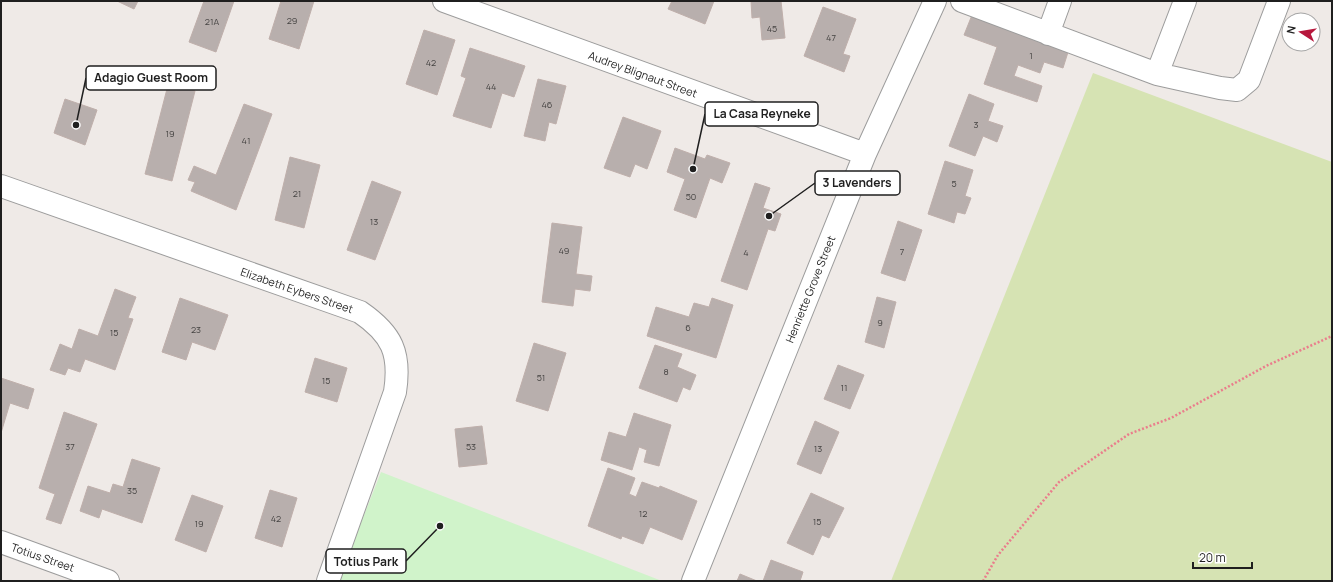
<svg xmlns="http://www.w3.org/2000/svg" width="1333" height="582" viewBox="0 0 1333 582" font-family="Manrope,sans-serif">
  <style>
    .grass { fill: #d6e3b3 }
    .park { fill: #d0f3ca }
    .building { fill: #b8afad; stroke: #bfafab }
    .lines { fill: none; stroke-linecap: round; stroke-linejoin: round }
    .minor-casing { stroke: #9c9c9c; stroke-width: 24 }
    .path { stroke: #ea7d8c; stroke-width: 2.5; stroke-dasharray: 2 2; stroke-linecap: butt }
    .minor { stroke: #fff; stroke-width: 22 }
    .labels { text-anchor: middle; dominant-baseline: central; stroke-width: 3.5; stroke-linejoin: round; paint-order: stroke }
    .number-label { font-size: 9px; fill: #454342 }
    .street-label { font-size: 11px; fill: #1f1f1f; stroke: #fff }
    .leader { fill: none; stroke: #1f1f1f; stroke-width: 1.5 }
    .callout-dot { fill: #1f1f1f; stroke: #fff; stroke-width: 1.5 }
    .callout { fill: #fff; stroke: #1f1f1f; stroke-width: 1.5 }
    .callout-label { font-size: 12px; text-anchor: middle; font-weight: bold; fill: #1f1f1f }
  </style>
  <rect width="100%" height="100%" fill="#efeae7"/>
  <path class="grass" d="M 1093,73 L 1332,162 L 1332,581 L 891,581 Z"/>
  <path class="park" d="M 381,472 L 662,581 L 338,581 Z"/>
  <path class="building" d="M 117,1 L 138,1 L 134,9 Z
    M 204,1 L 234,1 L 216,52 L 189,42 Z
    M 281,1 L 314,1 L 299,49 L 269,39 Z
    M 672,1 L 714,1 L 705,24 L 668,9 Z
    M 751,1 L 781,1 L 785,38 L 762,40 L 760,17 L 752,18 Z
    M 823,7 L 856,19 L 843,54 L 850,56 L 844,72 L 804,56 Z
    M 972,15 L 1069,49 L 1063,68 L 1044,62 L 1040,73 L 1018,65 L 1014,76 L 1042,86 L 1037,102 L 984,84 L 997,47 L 964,35 Z
    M 424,30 L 455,40 L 437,95 L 406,84 Z
    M 470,48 L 525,66 L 514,97 L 502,93 L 491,128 L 453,116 L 466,78 L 461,76 Z
    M 538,79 L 566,86 L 556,124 L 549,122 L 545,141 L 524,136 Z
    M 168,85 L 195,91 L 172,181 L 145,174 Z
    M 969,94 L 994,104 L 988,121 L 1003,126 L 997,142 L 983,136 L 975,156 L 949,146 Z
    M 65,99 L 97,110 L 85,145 L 54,133 Z
    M 244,104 L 272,114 L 236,210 L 191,191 L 195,182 L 188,180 L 194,166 L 216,175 Z
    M 623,117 L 661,131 L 647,169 L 635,164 L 630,177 L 604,168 Z
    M 675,148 L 705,159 L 707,155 L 730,163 L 722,183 L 710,178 L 696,218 L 674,210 L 685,179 L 667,172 Z
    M 290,157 L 320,165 L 304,228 L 275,220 Z
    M 945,161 L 973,170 L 965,196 L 971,198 L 965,214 L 957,212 L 954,223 L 928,214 Z
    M 372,181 L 401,192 L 375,260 L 347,250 Z
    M 755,183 L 770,188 L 763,208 L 781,214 L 775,231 L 768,229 L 747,290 L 721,281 Z
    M 898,221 L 922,230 L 905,281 L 881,273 Z
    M 552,223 L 582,227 L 576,274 L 592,276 L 590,291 L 575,289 L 573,306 L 542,302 Z
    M 115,289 L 136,297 L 128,318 L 133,319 L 115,370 L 85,359 L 80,372 L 68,368 L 65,375 L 50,370 L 60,344 L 72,349 L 79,329 L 98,336 Z
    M 877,297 L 896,302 L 884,348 L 865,342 Z
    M 180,298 L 228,315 L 215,350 L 192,342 L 186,360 L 162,352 Z
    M 712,298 L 733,305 L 716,358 L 647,336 L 656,307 L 689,317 L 694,303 L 709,307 Z
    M 534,343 L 566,353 L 548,411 L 516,401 Z
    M 655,345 L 682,354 L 677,367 L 696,375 L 690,390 L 683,387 L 677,402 L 639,388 Z
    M 315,358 L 347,368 L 337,402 L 305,392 Z
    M 838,365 L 864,375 L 850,409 L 824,399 Z
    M 1,378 L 34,389 L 28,409 L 10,403 L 1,433 Z
    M 64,412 L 97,424 L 61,524 L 46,519 L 55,494 L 39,488 Z
    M 634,413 L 671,425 L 659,466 L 644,462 L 647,450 L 639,447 L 632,470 L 601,460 L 609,432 L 626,437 Z
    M 815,421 L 839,432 L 821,474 L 797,464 Z
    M 482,426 L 487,464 L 459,467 L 455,429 Z
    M 132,459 L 160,468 L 142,523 L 102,509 L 99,518 L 80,511 L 88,486 L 110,493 L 113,484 L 123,487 Z
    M 608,468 L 635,478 L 629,494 L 636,497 L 642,482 L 659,488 L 660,486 L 697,501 L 682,540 L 650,527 L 643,544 L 622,536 L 621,539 L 588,526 Z
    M 270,490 L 297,498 L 282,547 L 255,538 Z
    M 811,493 L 844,508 L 829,538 L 822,535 L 813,555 L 787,543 Z
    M 192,495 L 223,506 L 206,552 L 175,540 Z
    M 771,560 L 803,572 L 800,581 L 763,581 Z
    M 740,574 L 757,581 L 737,581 Z"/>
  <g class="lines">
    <g class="minor-casing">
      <path id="minor" d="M 444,1 L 865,154
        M 962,1 L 1157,74 L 1220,88 L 1237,90 L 1249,80 L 1279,1
        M 1048,34 L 1060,1
        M 1157,74 L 1185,1
        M 1,186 L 360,312 C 392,334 401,353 395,392 L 328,581
        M 1,542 L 108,581
        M 693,581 L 865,154 L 935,1"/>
    </g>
    <path class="path" d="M 983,581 L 998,555 L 1059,482 L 1129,434 L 1171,418 L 1266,366 L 1332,336"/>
    <use href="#minor" class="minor"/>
  </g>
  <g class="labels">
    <g class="number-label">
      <text x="292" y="20">29</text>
      <text x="212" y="21">21A</text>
      <text x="772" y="28">45</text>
      <text x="831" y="37">47</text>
      <text x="1031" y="55">1</text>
      <text x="431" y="62">42</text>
      <text x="491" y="86">44</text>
      <text x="547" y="104">46</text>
      <text x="976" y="124">3</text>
      <text x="170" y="133">19</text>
      <text x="246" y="140">41</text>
      <text x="954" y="183">5</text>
      <text x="297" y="193">21</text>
      <text x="691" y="196">50</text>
      <text x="374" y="221">13</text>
      <text x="564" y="250">49</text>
      <text x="902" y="251">7</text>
      <text x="746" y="252">4</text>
      <text x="880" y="322">9</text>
      <text x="688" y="327">6</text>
      <text x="196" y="329">23</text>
      <text x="114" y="332">15</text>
      <text x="666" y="371">8</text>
      <text x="541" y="377">51</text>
      <text x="326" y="380">15</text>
      <text x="844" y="387">11</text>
      <text x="70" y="446">37</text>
      <text x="471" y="446">53</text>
      <text x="818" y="448">13</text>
      <text x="132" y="490">35</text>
      <text x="643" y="513">12</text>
      <text x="276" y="518">42</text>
      <text x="817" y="521">15</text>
      <text x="199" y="523">19</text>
    </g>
    <g class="street-label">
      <text transform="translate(643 74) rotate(20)">Audrey Blignaut Street</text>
      <text transform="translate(810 289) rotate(-68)">Henriette Grove Street</text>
      <text transform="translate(297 290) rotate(19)">Elizabeth Eybers Street</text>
      <text transform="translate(43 557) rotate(19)">Totius Street</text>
    </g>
  </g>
  <path class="leader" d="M76 125L86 78M693 169L705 114M769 216L815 183M440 526L406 561"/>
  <g class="callout-dot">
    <circle cx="76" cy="125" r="4"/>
    <circle cx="693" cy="169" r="4"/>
    <circle cx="769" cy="216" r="4"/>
    <circle cx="440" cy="526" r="4"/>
  </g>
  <g class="callout">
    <rect x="86" y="66" width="130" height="24" rx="4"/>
    <rect x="705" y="102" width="113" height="24" rx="4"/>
    <rect x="815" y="171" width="85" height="24" rx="4"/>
    <rect x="326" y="549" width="80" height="24" rx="4"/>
  </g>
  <g class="callout-label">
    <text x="151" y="82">Adagio Guest Room</text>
    <text x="762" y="118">La Casa Reyneke</text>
    <text x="857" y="187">3 Lavenders</text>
    <text x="366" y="566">Totius Park</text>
  </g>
  <rect width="1333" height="582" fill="none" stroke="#1f1f1f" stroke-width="4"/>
  <g transform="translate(1301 32) rotate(282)"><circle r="19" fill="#ffffff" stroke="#a5a5a5"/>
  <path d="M0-3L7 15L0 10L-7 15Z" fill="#b7183d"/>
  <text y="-6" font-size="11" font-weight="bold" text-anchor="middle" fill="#1f1f1f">N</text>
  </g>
  <path d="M1193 562v6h59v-6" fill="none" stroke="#1f1f1f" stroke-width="2"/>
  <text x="1199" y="562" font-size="12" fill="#1f1f1f" stroke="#ffffff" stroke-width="3" paint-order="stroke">20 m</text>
</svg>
